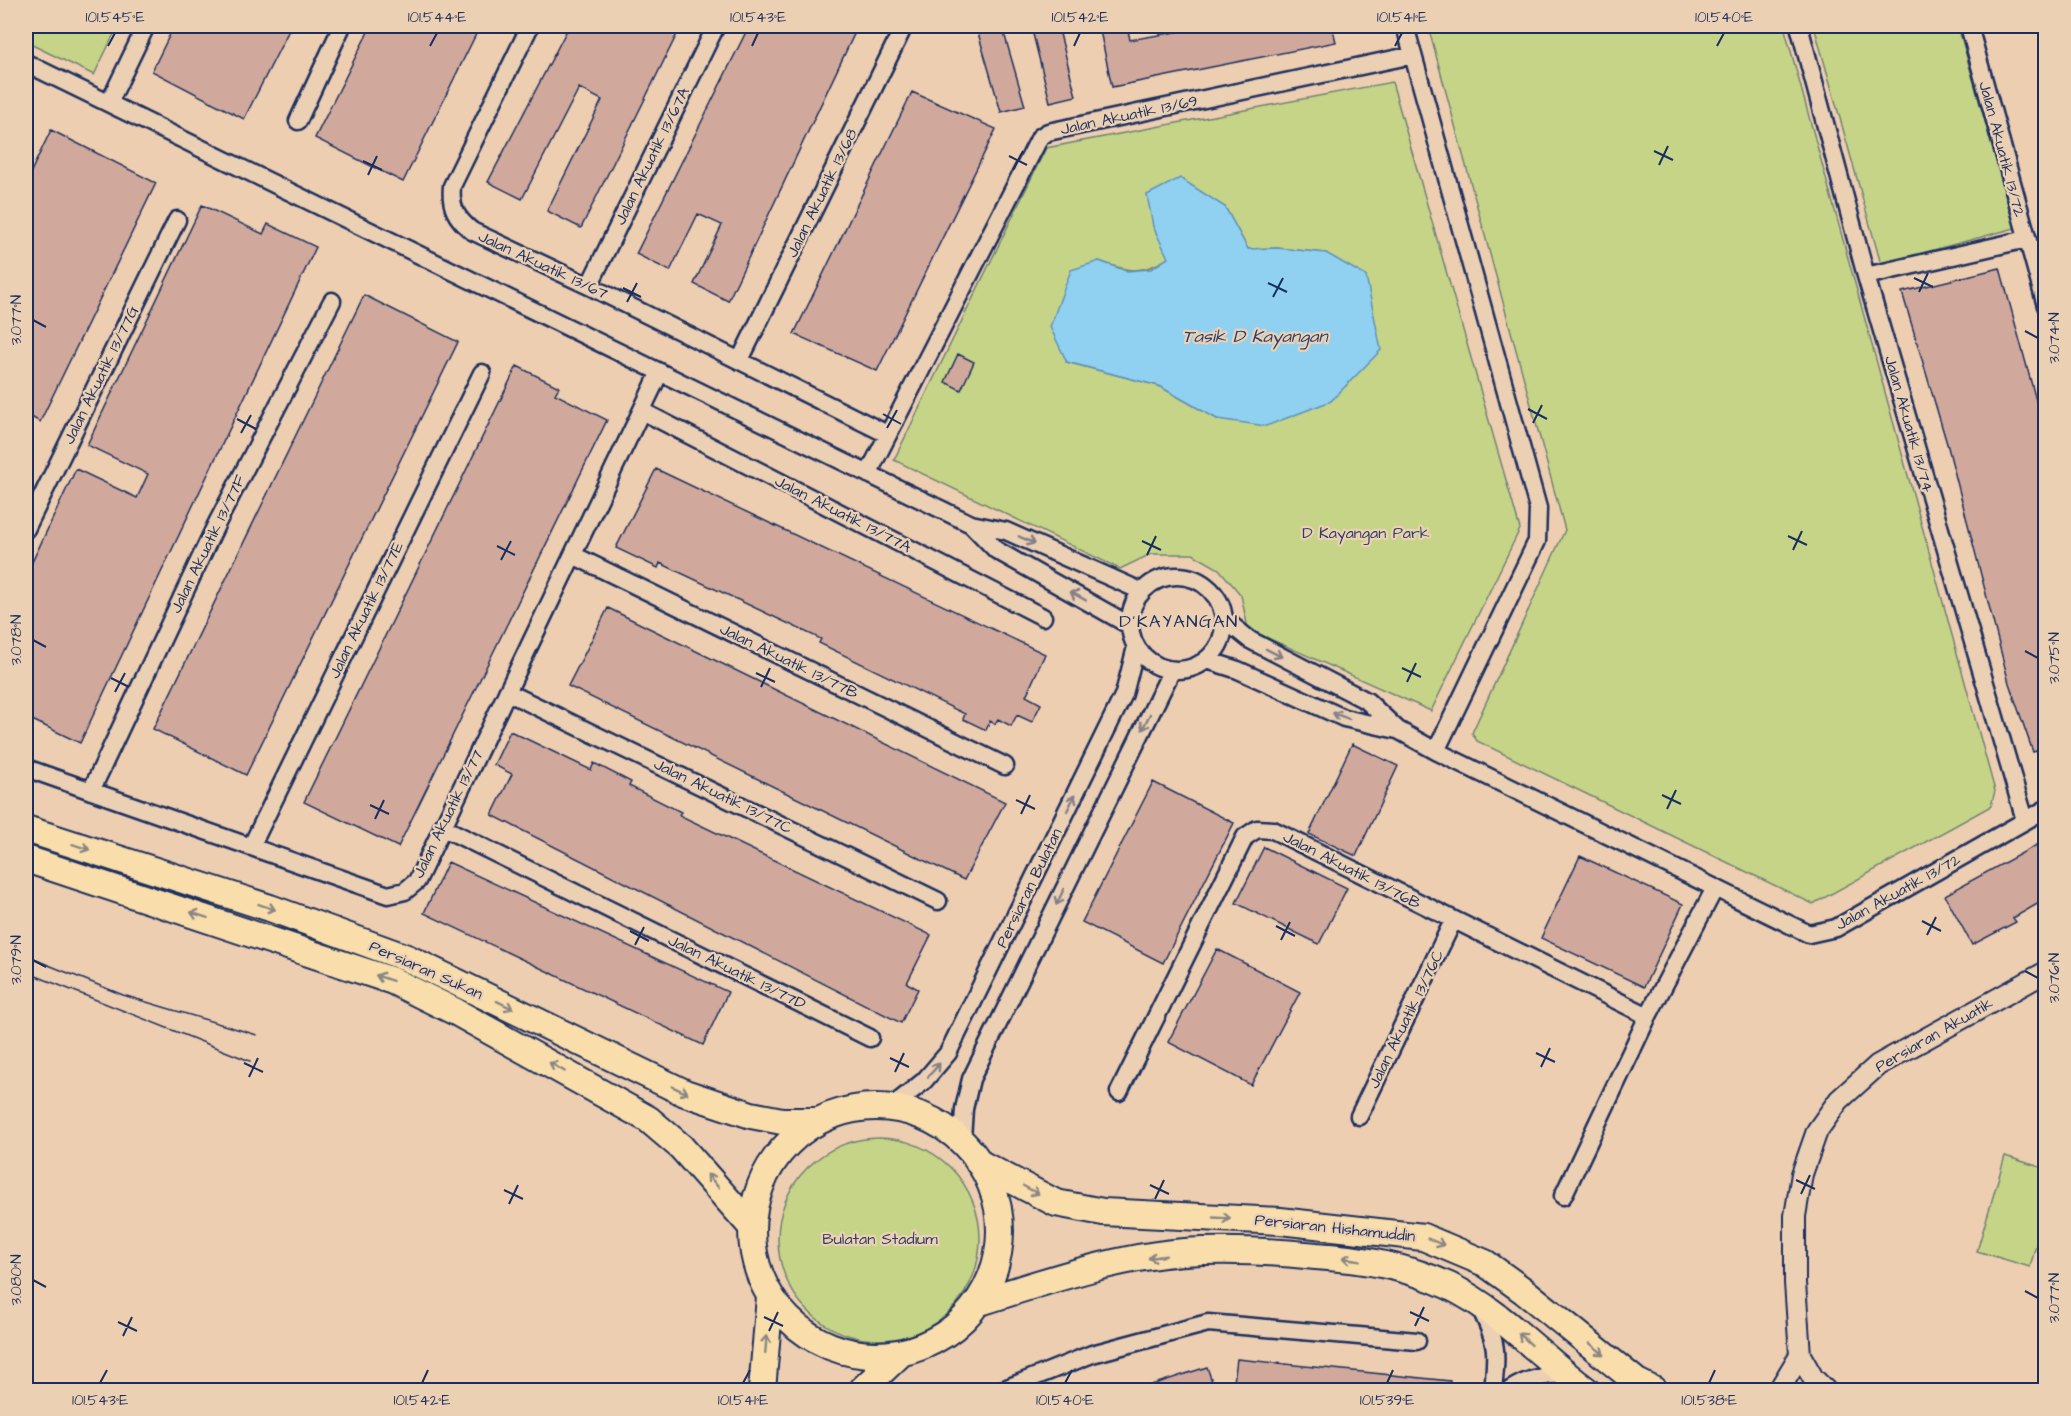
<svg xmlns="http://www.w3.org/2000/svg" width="2071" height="1416" viewBox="0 0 2071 1416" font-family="'Architects Daughter',sans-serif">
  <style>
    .green { fill: #c6d488; stroke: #708273; stroke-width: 1.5; fill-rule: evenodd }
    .water { fill: #90d1f2; stroke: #6190b7; stroke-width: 1.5 }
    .building { fill: #d0a99c; stroke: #1b2f5e; stroke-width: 1.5 }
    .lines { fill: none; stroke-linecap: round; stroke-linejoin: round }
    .minor-casing { stroke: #1b2f5e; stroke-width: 21 }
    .tertiary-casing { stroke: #1b2f5e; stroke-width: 24 }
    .primary-casing { stroke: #1b2f5e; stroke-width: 30 }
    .minor { stroke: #ecd0b3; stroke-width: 16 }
    .tertiary { stroke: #ecd0b3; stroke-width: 20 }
    .primary { stroke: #f9deab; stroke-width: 26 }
    .tram { stroke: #1b2f5e; stroke-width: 1.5 }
    .oneway { stroke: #848088 }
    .oneway2 { stroke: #8a8684 }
    .ticks { fill: none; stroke: #1b2f5e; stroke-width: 2 }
    .labels { text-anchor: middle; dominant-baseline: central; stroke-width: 4.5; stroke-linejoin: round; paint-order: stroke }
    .street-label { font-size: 16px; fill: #1b2f5e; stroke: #ecd0b3 }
    .park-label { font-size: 16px; fill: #2c4062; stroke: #ecd0b3 }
    .water-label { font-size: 18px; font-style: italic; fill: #273f6d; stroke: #ecd0b3 }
    .neighbourhood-label { font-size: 18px; letter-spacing: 1.5px; fill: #1b2f5e; stroke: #ecd0b3 }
    .neatline { fill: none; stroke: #1b2f5e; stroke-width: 2 }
    .ticks-label { font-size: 15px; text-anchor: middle; fill: #1b2f5e }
  </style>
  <rect width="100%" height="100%" fill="#eeceb1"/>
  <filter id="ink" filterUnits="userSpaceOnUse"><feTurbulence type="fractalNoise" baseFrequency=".0167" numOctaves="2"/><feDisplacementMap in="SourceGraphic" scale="12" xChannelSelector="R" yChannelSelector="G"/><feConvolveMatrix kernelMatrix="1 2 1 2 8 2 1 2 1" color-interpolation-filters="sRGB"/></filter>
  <g filter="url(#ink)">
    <path class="green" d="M 26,26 L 118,26 L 94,75 L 26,42 Z
      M 1428,26 L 1784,26 L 1995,791 L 1991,806 L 1813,904 L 1477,741 L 1472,733 L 1565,530 Z
      M 1814,26 L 1958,26 L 2015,228 L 1881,264 Z
      M 1392,82 L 1520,529 L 1431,711 L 1248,629 L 1241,595 L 1219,569 L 1193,554 L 1151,554 L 1120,569 L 894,460 L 1046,148 ZM 1225,207 L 1248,249 L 1277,248 L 1326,253 L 1217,419 L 1159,386 L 1066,362 L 1099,261 C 1129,272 1141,275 1169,258 L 1153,226 Z
      M778 1239a101 101 0 1 1 202 0a101 101 0 1 1-202 0Z
      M 2005,1156 L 2043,1168 L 2045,1162 L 2045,1236 L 2039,1234 L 2030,1267 L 1977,1251 Z"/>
    <path class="water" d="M 1180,178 L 1225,207 L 1248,249 L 1277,248 L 1326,253 L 1366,276 L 1381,350 L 1331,401 L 1266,426 L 1217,419 L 1159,386 L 1067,362 L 1050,327 L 1071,270 L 1099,261 L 1127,271 L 1151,269 L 1168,258 L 1153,226 L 1147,195 Z"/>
    <path class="building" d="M 174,26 L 291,26 L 244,119 L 152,71 Z
      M 371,26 L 480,26 L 403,182 L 315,138 Z
      M 569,26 L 681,26 L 581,228 L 547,211 L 602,100 L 579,88 L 522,199 L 488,182 Z
      M 749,26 L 847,26 L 856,30 L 728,301 L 694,284 L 722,225 L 698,214 L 670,271 L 636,254 Z
      M 976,26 L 1002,26 L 1025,106 L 1001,112 Z
      M 1031,26 L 1058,26 L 1076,96 L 1050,102 Z
      M 1099,26 L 1127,26 L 1130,40 L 1211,26 L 1332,26 L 1336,42 L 1112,87 Z
      M 912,92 L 996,129 L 877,371 L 794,334 Z
      M 51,130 L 156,183 L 40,422 L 26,414 L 26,182 Z
      M 202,205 L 263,234 L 268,224 L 316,247 L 80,743 L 26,717 L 26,575 L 76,469 L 137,498 L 148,474 L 87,445 Z
      M 2000,268 L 2046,437 L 2046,748 L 2033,752 L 2009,683 L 1948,447 L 1902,292 Z
      M 364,295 L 458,342 L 246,775 L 153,729 Z
      M 958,354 L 974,362 L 961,390 L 945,382 Z
      M 517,366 L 559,387 L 555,394 L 607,420 L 398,847 L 304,802 Z
      M 656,469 L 1045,654 L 1026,696 L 1041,704 L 1032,722 L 1017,715 L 1011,726 L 998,719 L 995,724 L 990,721 L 986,730 L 963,719 L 965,714 L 819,643 L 821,639 L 660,563 L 658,568 L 616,548 Z
      M 608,608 L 1005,802 L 964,880 L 568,686 Z
      M 510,731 L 591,770 L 594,763 L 631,782 L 629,786 L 681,812 L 679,815 L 931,935 L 907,983 L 918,989 L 901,1023 L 492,815 L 512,774 L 494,765 Z
      M 1352,744 L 1398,766 L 1356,856 L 1309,834 Z
      M 1153,782 L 1234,823 L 1163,963 L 1082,922 Z
      M 2046,840 L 2046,899 L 2013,918 L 2016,922 L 1972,945 L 1945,895 Z
      M 1264,847 L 1347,888 L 1319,944 L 1236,903 Z
      M 1580,856 L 1683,904 L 1644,987 L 1541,938 Z
      M 448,862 L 728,992 L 703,1045 L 424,913 Z
      M 1217,949 L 1300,992 L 1251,1085 L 1168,1042 Z
      M 1237,1359 L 1450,1381 L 1449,1390 L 1233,1390 Z
      M 1207,1367 L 1215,1390 L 1142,1390 L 1142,1388 Z"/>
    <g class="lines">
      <g class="minor-casing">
        <path id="minor" d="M 530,26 L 452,186 C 450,207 456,218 472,231 L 589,286 L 887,434
          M 1405,26 L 1538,508 L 1537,541 L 1436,751
          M 1799,26 L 1866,276 L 2025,820
          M 1969,26 L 2046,306
          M 26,63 L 971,524 L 1006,531 L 1141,591
          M 109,103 L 146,26
          M 298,121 L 342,26
          M 1866,276 L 2027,239
          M 589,286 L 716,26
          M 740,360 L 904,26
          M 642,411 L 1043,617
          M 868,474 L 1040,137 L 1048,132 L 1413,55
          M 971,524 L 996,550 L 1129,625
          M 26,529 L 177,220
          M 573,555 L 1005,766
          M1130 623a47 47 0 1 1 94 0a47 47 0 1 1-94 0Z
          M 1225,620 L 1250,640 L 1367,701 L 1398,730 L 1436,751 L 1809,934 L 1836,928 L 2046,809
          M 1207,660 L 1238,670 L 1344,718 L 1397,730
          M 507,692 L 938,901
          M 26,768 L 388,895 L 405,891 L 417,881 L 660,372
          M 91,791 L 216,525 L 332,301
          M 442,827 L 870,1038
          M 251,847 L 482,373
          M 1119,1092 L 1245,837 L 1257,829 L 1273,830 L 1648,1016
          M 890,1108 L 924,1081 L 948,1053 L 1124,694 L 1136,647
          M 1359,1116 L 1453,921
          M 962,1139 L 964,1109 L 971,1079 L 1172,670
          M 1563,1196 L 1648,1016 L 1715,888
          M 1480,1308 C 1498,1344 1497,1351 1493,1390
          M 1002,1390 L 1092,1354 L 1208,1323 L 1417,1341
          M 1510,1390 C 1527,1379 1543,1375 1563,1374"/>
      </g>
      <g class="tertiary-casing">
        <path id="tertiary" d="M 1779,1390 L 1800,1355
          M 1825,1390 L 1813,1378 L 1800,1355 L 1795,1283 L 1795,1216 L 1802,1174 L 1817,1131 L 1839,1100 L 1878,1065 L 2046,972"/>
      </g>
      <g class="primary-casing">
        <path id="primary" d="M 26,829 L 270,908 L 407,958 L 685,1093 L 751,1115 L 782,1121 L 818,1121
          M 26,859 L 393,981 L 456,1012 L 648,1119 L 681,1147 L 751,1226
          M752 1231a124 124 0 1 1 248 0a124 124 0 1 1-248 0Z
          M 979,1163 L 1056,1203 L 1103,1212 L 1280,1221 L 1423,1237 L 1485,1263 L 1524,1291 L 1637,1382 L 1653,1390
          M 977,1303 C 1050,1280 1126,1253 1203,1251 C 1241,1250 1279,1252 1316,1256 C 1362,1259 1407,1266 1449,1286 C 1501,1311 1540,1356 1586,1390
          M 762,1390 L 770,1297
          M 862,1390 L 901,1353"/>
      </g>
      <use href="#minor" class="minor"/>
      <use href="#tertiary" class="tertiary"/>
      <use href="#primary" class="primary"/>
      <path class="tram" d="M 26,956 L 123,995 L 257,1035
        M 26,972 L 250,1061"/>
    </g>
    <defs><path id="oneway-shaft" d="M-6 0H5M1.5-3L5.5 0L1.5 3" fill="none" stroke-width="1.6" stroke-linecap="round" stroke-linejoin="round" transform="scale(1.5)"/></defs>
    <g class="oneway">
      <use href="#oneway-shaft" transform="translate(1027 540) rotate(24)"/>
      <use href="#oneway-shaft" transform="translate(1078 596) rotate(-151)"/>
      <use href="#oneway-shaft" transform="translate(1274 653) rotate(27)"/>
      <use href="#oneway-shaft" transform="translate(1341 716) rotate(-160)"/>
      <use href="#oneway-shaft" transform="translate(1146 722) rotate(116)"/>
      <use href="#oneway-shaft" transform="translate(1071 803) rotate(-64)"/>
      <use href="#oneway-shaft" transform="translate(1060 897) rotate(116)"/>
      <use href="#oneway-shaft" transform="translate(934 1070) rotate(-49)"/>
    </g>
    <g class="oneway2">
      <use href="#oneway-shaft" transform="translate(81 847) rotate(18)"/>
      <use href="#oneway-shaft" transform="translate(267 907) rotate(19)"/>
      <use href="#oneway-shaft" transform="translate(199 915) rotate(-162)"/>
      <use href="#oneway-shaft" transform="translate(384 978) rotate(-161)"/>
      <use href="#oneway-shaft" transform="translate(505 1005) rotate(26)"/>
      <use href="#oneway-shaft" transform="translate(557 1067) rotate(-150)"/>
      <use href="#oneway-shaft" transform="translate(680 1090) rotate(24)"/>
      <use href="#oneway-shaft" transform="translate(713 1181) rotate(-130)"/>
      <use href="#oneway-shaft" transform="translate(1031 1190) rotate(28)"/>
      <use href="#oneway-shaft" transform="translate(1222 1218) rotate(3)"/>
      <use href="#oneway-shaft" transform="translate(1436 1242) rotate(23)"/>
      <use href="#oneway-shaft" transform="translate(1157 1257) rotate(172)"/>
      <use href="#oneway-shaft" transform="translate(1351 1259) rotate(-172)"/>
      <use href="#oneway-shaft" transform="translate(1525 1339) rotate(-138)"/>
      <use href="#oneway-shaft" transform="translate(766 1344) rotate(-85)"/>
      <use href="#oneway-shaft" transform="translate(1597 1349) rotate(39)"/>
    </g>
  </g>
  <path class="ticks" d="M 108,46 L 115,33M 430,46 L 437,33M 752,46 L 758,33M 1074,46 L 1080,33M 1395,46 L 1402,33M 1717,46 L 1724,33M 1654,151 L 1673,160M 1009,156 L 1027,165M 363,161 L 382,170M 1659,165 L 1668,146M 1013,170 L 1023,151M 368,175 L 377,156M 1914,278 L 1933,287M 1268,283 L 1287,292M 623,288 L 641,297M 1919,292 L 1928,273M 1273,297 L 1283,278M 627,302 L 637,283M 33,320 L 46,327M 2025,331 L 2038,338M 1528,409 L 1547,419M 883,414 L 901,424M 237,419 L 256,429M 1533,423 L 1542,405M 887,428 L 897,410M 241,433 L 251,415M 1788,536 L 1807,545M 1142,541 L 1161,550M 497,546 L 515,555M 1793,550 L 1802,531M 1147,555 L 1156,536M 501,560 L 511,541M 33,640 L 46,647M 2025,651 L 2038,658M 1402,668 L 1421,677M 756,673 L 775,682M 111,678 L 129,687M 1407,682 L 1416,663M 761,687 L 770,668M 115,692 L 125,673M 1662,795 L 1681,804M 1016,800 L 1035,809M 370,805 L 389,814M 1667,809 L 1676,790M 1021,814 L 1030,795M 375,819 L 384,800M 1922,921 L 1941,931M 1276,926 L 1295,936M 630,931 L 649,941M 1927,935 L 1936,917M 1281,940 L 1290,922M 635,945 L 644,927M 33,960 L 46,967M 2025,971 L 2038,978M 1536,1053 L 1555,1062M 890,1058 L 909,1067M 244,1063 L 263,1072M 1541,1067 L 1550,1048M 895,1072 L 904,1053M 249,1077 L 258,1058M 1796,1180 L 1815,1189M 1150,1185 L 1169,1194M 504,1190 L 523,1199M 1801,1194 L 1810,1175M 1155,1199 L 1164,1180M 509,1204 L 518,1185M 33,1280 L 46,1287M 2025,1291 L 2038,1298M 1410,1312 L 1429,1321M 764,1317 L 783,1326M 118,1322 L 137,1331M 1415,1326 L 1424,1307M 769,1331 L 778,1312M 123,1336 L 132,1317M 100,1383 L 107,1370M 422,1383 L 428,1370M 743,1383 L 750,1370M 1065,1383 L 1072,1370M 1387,1383 L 1393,1370M 1709,1383 L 1715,1370"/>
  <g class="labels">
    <g class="street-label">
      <text transform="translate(1129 115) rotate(-12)">Jalan Akuatik 13/69</text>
      <text transform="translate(2002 149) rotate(75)">Jalan Akuatik 13/72</text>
      <text transform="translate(652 156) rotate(-64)">Jalan Akuatik 13/67A</text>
      <text transform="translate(822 193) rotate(-64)">Jalan Akuatik 13/68</text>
      <text transform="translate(543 265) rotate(25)">Jalan Akuatik 13/67</text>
      <text transform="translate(101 375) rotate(-64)">Jalan Akuatik 13/77G</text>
      <text transform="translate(1909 424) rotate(74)">Jalan Akuatik 13/74</text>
      <text transform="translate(843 514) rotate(27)">Jalan Akuatik 13/77A</text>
      <text transform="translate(208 544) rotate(-64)">Jalan Akuatik 13/77F</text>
      <text transform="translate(366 610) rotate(-64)">Jalan Akuatik 13/77E</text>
      <text transform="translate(789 661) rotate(26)">Jalan Akuatik 13/77B</text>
      <text transform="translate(723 796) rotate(26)">Jalan Akuatik 13/77C</text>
      <text transform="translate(448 814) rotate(-64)">Jalan Akuatik 13/77</text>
      <text transform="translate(1352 870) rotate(27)">Jalan Akuatik 13/76B</text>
      <text transform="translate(1029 888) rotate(-64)">Persiaran Bulatan</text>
      <text transform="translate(1898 892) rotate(-29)">Jalan Akuatik 13/72</text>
      <text transform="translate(426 970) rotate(24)">Persiaran Sukan</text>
      <text transform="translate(737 972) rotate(26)">Jalan Akuatik 13/77D</text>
      <text transform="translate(1406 1019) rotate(-64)">Jalan Akuatik 13/76C</text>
      <text transform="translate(1934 1035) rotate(-30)">Persiaran Akuatik</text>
      <text transform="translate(1335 1228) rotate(6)">Persiaran Hishamuddin</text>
    </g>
    <g class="park-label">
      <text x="1366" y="533">D Kayangan Park</text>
      <text x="880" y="1239">Bulatan Stadium</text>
    </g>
    <g class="water-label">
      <text x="1255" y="336">Tasik D Kayangan</text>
    </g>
    <g class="neighbourhood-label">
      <text x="1179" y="621">D'KAYANGAN</text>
    </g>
  </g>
  <rect width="2071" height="1416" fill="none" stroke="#ecd0b3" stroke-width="66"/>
  <rect x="33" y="33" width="2005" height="1350" class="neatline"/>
  <g class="ticks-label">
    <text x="115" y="22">101.545°E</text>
    <text x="437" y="22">101.544°E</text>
    <text x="758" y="22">101.543°E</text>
    <text x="1080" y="22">101.542°E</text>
    <text x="1402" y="22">101.541°E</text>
    <text x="1724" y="22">101.540°E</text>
    <text transform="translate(16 320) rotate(-90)" y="5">3.077°N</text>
    <text transform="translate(2054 338) rotate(-90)" y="5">3.074°N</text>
    <text transform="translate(16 640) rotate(-90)" y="5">3.078°N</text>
    <text transform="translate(2054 658) rotate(-90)" y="5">3.075°N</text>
    <text transform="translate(16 960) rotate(-90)" y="5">3.079°N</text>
    <text transform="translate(2054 978) rotate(-90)" y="5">3.076°N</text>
    <text transform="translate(16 1280) rotate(-90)" y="5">3.080°N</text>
    <text transform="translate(2054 1298) rotate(-90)" y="5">3.077°N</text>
    <text x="100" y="1405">101.543°E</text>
    <text x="422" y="1405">101.542°E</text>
    <text x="743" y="1405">101.541°E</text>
    <text x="1065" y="1405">101.540°E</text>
    <text x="1387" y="1405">101.539°E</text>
    <text x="1709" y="1405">101.538°E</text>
  </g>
</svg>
